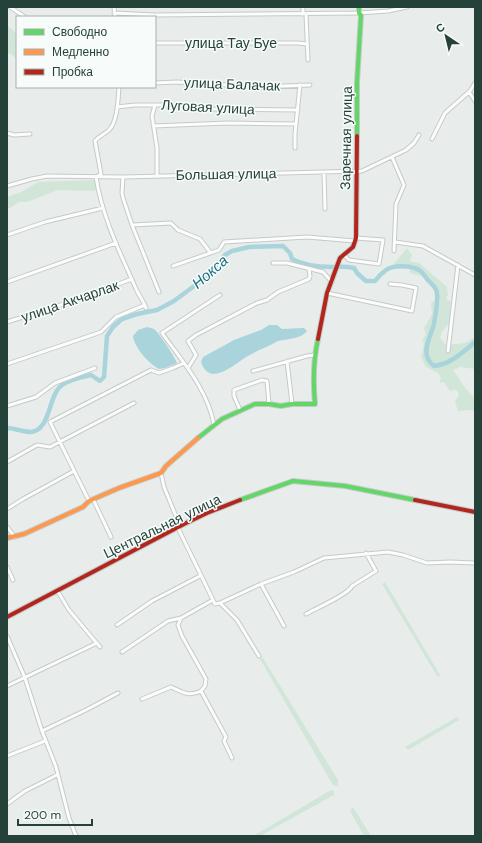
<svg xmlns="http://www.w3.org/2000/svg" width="482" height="843" viewBox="0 0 482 843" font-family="'DM Sans',sans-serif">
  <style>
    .green { fill: #d1e6d8 }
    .water { fill: #a9d4db }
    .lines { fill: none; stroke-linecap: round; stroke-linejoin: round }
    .river { stroke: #a9d4db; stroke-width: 4.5 }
    .street-casing { stroke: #c5cac8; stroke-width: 5 }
    .fast-casing { stroke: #c3cbc8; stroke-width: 6 }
    .slow-casing { stroke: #c3cbc8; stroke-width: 6 }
    .jam-casing { stroke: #c3cbc8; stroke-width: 6 }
    .street { stroke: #fcfcfc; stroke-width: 3 }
    .fast { stroke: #63d668; stroke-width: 4 }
    .slow { stroke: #ff974d; stroke-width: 4 }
    .jam { stroke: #b3261e; stroke-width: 4 }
    .labels { text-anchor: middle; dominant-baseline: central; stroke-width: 3; stroke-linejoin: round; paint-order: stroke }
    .street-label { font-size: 14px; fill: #24423a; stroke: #f7fbf9 }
    .water-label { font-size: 15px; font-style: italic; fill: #1c6f80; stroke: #f7fbf9 }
  </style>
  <rect width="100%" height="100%" fill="#e8edeb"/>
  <path class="green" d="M 7,25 L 16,33 L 17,61 C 14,57 14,54 7,53 Z
    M 93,180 L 97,183 L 97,187 L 94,191 L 58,190 L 27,202 L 19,202 L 10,208 L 7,208 L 7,197 L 21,192 L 38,182 Z
    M 407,248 L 412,255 L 410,261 L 419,263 L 447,287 L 448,295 L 446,298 L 451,302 L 450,309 L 454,317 L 442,332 L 440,338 L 446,345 L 465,343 L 475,337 L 475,369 L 460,367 L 453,370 L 459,378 L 462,384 L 475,399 L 475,413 L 472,410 L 458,411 L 455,402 L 459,394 L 456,390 L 450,391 L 444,382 L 439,383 L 441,378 L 438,373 L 426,367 L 421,357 L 424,344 L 422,340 L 426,335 L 424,328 L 432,314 L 431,303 L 435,300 L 435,290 L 422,276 L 410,273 L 409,265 L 392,266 Z
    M 385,582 L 440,675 L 439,677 L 437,676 L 382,584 Z
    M 263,658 L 338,780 L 338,786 L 333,785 L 260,659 Z
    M 457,717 L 459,720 L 408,750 L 405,747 Z
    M 331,790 L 334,791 L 334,795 L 260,836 L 253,836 Z
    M 353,807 L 371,836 L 364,836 L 350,811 Z"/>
  <path class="water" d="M 269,325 L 277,325 L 282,329 L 304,328 L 307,331 C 301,339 287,339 278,341 C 274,343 269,346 264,348 C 259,350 253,353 248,356 C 234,364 210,388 201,362 L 203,357 L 234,340 L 261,330 Z
    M 147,327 C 149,328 153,328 154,329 C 159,333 175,357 177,363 L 165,368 L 159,369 C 149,364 134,347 133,336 L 138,330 Z"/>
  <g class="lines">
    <path class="river" d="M 7,429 L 9,428 C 16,429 24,432 31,432 C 51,430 48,395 62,385 C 70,379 82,377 91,375 L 100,381 L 104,377 L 107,336 L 113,327 L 122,319 L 137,314 L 157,310 L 174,301 L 209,275 L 225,255 L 232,251 L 249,247 L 283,246 L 290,253 L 292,259 C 303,265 319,267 332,267 C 340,267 346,266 354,268 L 357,273 L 366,281 L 375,281 C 378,277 382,273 386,270 C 393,265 411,265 419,270 C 422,272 425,276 427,279 C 431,284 437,287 437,294 C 438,300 435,318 434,324 C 430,338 419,355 434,366 C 451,364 462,353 475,342"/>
    <g class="street-casing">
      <path id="street" d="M 10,7 L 25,17
        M 114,7 L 115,17
        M 114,13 L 154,15 L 359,13 L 388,11 L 407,7
        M 303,14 L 303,7
        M 306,14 L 308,60
        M 155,43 L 298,43 L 307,44
        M 155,83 L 177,82 L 259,87 L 310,85
        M 119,87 C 118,98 118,121 109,130 C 104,135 100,135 95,141 L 101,174 L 96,177 C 102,217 121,255 137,291 C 140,297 144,302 146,308
        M 469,92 L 475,101
        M 155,105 L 152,116 L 157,148 L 157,175
        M 117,107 L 135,105 L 175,105 L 201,109 L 298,110
        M 153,126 L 228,123 L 296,124
        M 7,133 L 14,135 L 30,134
        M 432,139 L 445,113 L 470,91 L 475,83
        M 295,148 L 295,134 L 300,85
        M 392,157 L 404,185 L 396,204 L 394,251
        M 324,172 L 325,209
        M 123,177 L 122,193 L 123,198 L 132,225 L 159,292
        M 7,186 L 32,179 L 47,176 L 123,177 L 362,171 L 406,150 L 414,143 L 419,135
        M 132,225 L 171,223 L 178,230 L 200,239 L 210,252
        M 7,235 L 45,222 L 103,208
        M 395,242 L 423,246 L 475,275
        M 344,255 L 349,260 L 379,264 L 383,240 L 356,238
        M 273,263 L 287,263 L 323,272 L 332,282
        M 173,266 L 219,250 L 224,242 L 307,237 L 355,241
        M 7,282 L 116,243
        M 327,293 L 412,311 L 416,288 L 402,285 L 390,284
        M 7,322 L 55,307 L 132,279
        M 448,351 L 458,265
        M 287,361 L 292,404
        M 7,364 L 101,332 L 116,317 L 145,305
        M 188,368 L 196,355 L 188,341 L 196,335 L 257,303 L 267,300 L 278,292 L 309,279 L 310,276 L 309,269
        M 253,371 L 307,356 L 315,355
        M 7,406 L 36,397 L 55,383 L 95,368
        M 240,410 L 234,396 L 234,390 L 262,380 L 267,381 L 269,404
        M 214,425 C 208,390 182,361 162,333 L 220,295
        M 7,462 L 37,445 L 50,447 L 134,403
        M 161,473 L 164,487 L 180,526
        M 93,499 L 111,537
        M 89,501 L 50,422 L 151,370 L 159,373 L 173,368 L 184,363
        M 7,509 L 23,499 L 74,471
        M 7,527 L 15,537
        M 178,528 L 213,600 L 215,604 L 220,603
        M 7,567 L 13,580
        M 261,584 L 284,626
        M 58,592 L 69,610 L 100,647
        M 306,614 C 315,609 349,594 352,586 L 376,571 L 366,553
        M 181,618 L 178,625 L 182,636 L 206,679 L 205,686 L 201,691 L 226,737 L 224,741 L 232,758
        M 117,625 L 152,601 L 200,576
        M 7,636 L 25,678 L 42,731 L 56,767 L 69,818 L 76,836
        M 122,652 L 168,621 L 181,618 L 213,600
        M 259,656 L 237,620 L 220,603 L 261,584 L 294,572 L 324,558 L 388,552 L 403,555 L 427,563 L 450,562 L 475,563
        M 7,686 L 97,643
        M 142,699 L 171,687 C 182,692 189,697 201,691
        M 42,731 L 86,710 L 118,693
        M 7,756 L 45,741
        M 7,804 L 25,791 L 57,775"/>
    </g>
    <g class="fast-casing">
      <path id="fast" d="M 357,136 L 357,82 L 361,15 L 359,13 L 359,7
        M 198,438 L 222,419 L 255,404 L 269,404 L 281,406 L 292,404 L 315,404 C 313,382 313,361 318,339
        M 240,500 L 293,481 L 345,486 L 415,500"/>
    </g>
    <g class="slow-casing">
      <path id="slow" d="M 7,538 L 24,534 L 83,507 L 89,501 L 119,488 L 161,473 L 166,466 L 198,438"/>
    </g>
    <g class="jam-casing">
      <path id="jam" d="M 318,339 L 327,293 L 340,258 L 353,247 L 356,238 L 357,136
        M 415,500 L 475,512
        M 7,617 L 184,524 L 207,513 L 240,500"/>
    </g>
    <use href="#street" class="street"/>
    <use href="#fast" class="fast"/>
    <use href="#slow" class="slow"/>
    <use href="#jam" class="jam"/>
  </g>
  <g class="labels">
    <g class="street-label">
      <text x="231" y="43">улица Тау Буе</text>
      <text transform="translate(232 84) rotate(2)">улица Балачак</text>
      <text transform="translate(208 107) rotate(3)">Луговая улица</text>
      <text transform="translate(346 138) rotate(-89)">Заречная улица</text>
      <text transform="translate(226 174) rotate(-1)">Большая улица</text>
      <text transform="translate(70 301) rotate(-19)">улица Акчарлак</text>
      <text transform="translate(162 526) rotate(-26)">Центральная улица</text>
    </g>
    <g class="water-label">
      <text transform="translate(210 272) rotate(-41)">Нокса</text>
    </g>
  </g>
  <rect width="482" height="843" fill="none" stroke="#24423a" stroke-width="16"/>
  <rect x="16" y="16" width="140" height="72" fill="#f7fbf9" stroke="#a3b1ad"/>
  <rect x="24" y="29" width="20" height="6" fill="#63d668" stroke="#a3b1ad"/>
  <text x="52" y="36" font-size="12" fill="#24423a">Свободно</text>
  <rect x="24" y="49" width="20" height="6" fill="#ff974d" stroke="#a3b1ad"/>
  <text x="52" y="56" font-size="12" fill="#24423a">Медленно</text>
  <rect x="24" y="69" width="20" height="6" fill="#b3261e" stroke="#a3b1ad"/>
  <text x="52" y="76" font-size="12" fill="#24423a">Пробка</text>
  <g transform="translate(446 36) rotate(325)" stroke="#f7fbf9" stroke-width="3" paint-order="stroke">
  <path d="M0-3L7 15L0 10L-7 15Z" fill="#24423a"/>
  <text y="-6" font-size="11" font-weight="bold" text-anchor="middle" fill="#24423a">С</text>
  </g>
  <path d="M18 819v6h74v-6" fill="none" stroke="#24423a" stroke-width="2"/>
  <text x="24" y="819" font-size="12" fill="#24423a" stroke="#f7fbf9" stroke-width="3" paint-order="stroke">200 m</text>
</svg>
